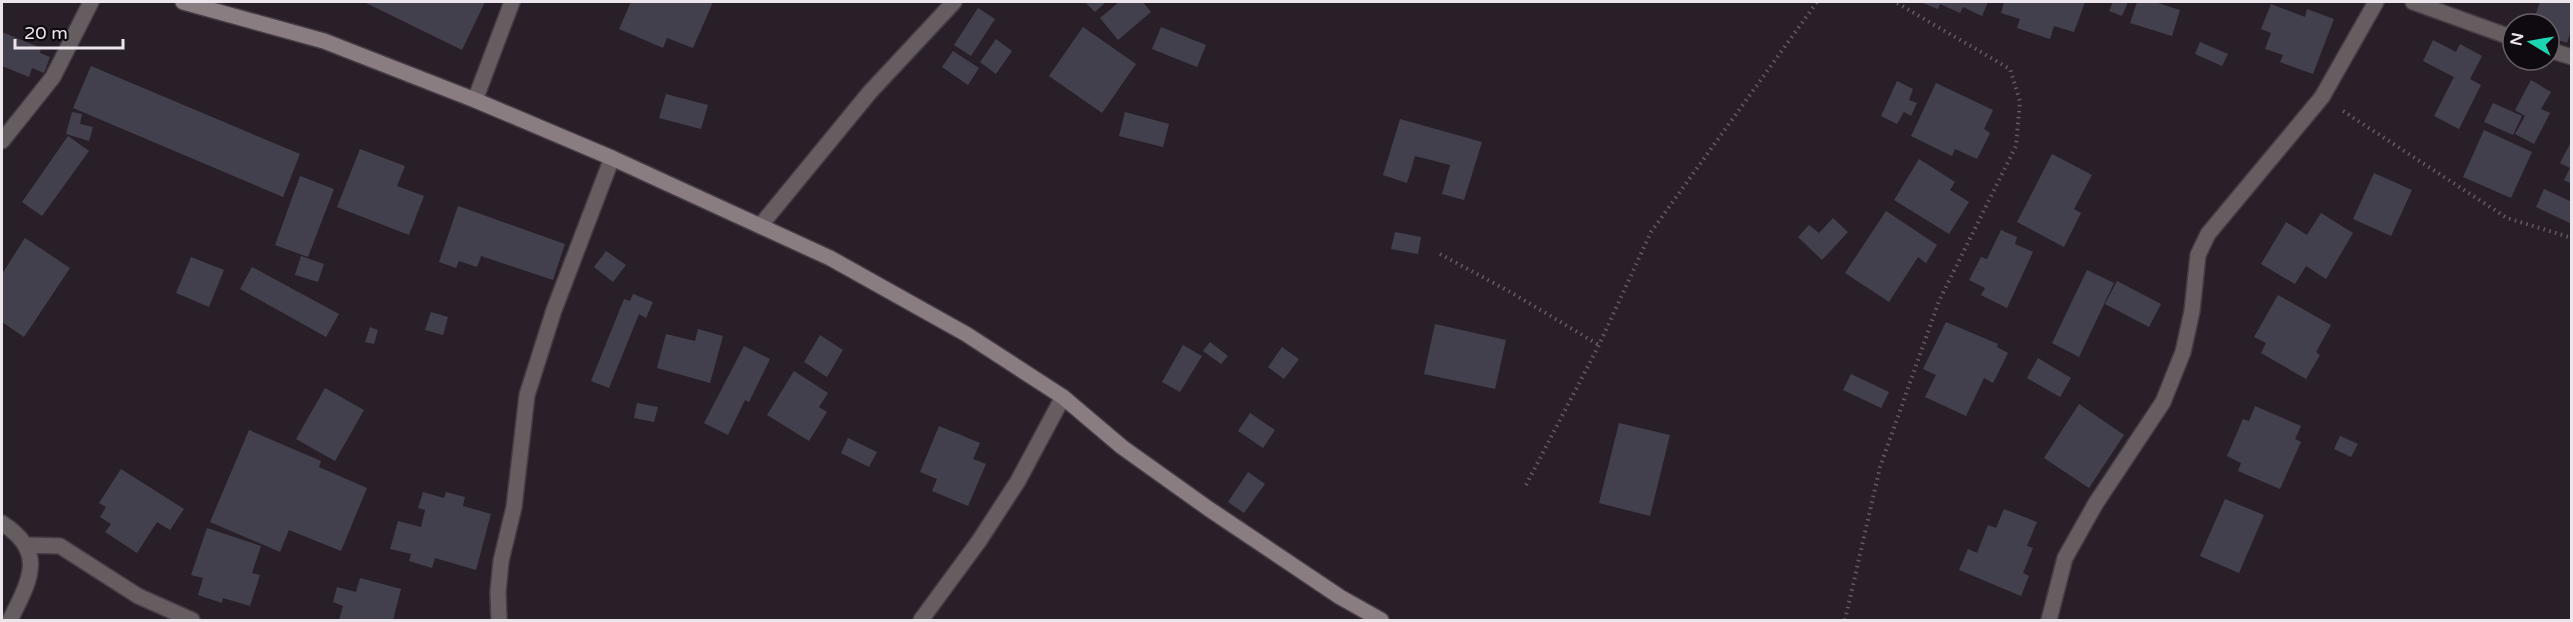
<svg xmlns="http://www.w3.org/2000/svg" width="2573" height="622" viewBox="0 0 2573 622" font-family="'Varela Round',sans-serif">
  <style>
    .building { fill: #43404e }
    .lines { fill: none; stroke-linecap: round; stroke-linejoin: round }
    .street-casing { stroke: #443b44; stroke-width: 18 }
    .secondary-casing { stroke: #443b44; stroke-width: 18 }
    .path { stroke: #645b64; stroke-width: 4; stroke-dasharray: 1.5 4.5; stroke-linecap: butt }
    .street { stroke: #655d5f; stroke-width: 15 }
    .secondary { stroke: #8a7d81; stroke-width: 15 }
  </style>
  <rect width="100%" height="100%" fill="#291f29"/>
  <path class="building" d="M 364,2 L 485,2 L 462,50 Z
    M 631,2 L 713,2 L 693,48 L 667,38 L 663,48 L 619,29 Z
    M 1085,2 L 1106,2 L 1095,12 Z
    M 1119,2 L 1143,2 L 1151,12 L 1118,40 L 1100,18 Z
    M 1920,2 L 1988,2 L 1982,16 L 1963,7 L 1960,13 L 1940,4 L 1938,9 Z
    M 2004,2 L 2085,2 L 2074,32 L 2054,26 L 2050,39 L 2017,28 L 2020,19 L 2001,13 Z
    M 2113,2 L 2128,2 L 2122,16 L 2109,11 Z
    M 2137,2 L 2155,2 L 2180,10 L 2172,36 L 2130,23 Z
    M 2540,2 L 2572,2 L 2572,28 L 2567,43 L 2549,37 L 2549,24 L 2532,24 Z
    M 2271,4 L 2305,17 L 2307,9 L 2334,19 L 2313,74 L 2280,62 L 2283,55 L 2265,49 L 2271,33 L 2261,29 Z
    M 978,8 L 995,19 L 971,56 L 954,45 Z
    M 1083,27 L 1136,64 L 1102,113 L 1049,76 Z
    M 1161,27 L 1206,45 L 1197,67 L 1152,49 Z
    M 2,32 L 41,48 L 40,53 L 50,57 L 44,73 L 32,68 L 29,77 L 2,66 Z
    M 996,39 L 1012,51 L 996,74 L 980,62 Z
    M 2433,40 L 2456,52 L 2460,44 L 2482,56 L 2470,79 L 2481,85 L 2459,129 L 2434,116 L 2454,77 L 2423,61 Z
    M 2200,42 L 2228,54 L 2222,66 L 2195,54 Z
    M 953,51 L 979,68 L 968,85 L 942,67 Z
    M 91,66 L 300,154 L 283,197 L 73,108 Z
    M 2531,80 L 2551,92 L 2541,109 L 2550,113 L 2534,144 L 2515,134 L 2525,116 L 2515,110 Z
    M 1897,81 L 1913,89 L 1909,100 L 1917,103 L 1911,116 L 1904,112 L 1897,124 L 1881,116 Z
    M 1936,83 L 1993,110 L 1984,129 L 1990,133 L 1977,159 L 1955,149 L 1952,156 L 1911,136 Z
    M 666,94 L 708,105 L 701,129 L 659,118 Z
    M 2493,103 L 2522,116 L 2513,135 L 2484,122 Z
    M 72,112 L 82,114 L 80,124 L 93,127 L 89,141 L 66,134 Z
    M 1125,112 L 1169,124 L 1163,147 L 1119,136 Z
    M 1400,119 L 1482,142 L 1464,200 L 1442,194 L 1450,165 L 1415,156 L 1407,183 L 1383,175 Z
    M 2484,130 L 2532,152 L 2511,198 L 2463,177 Z
    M 68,136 L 89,151 L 42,216 L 22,202 Z
    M 2572,140 L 2572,184 L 2564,180 L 2570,168 L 2560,163 Z
    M 360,149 L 405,166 L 397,186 L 424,196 L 409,235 L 337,207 Z
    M 2052,154 L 2092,175 L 2074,209 L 2081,213 L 2064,247 L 2017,222 Z
    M 1919,159 L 1955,182 L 1950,190 L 1969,202 L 1949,234 L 1894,200 Z
    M 2374,173 L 2412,190 L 2391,236 L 2353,219 Z
    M 300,176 L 334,189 L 308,257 L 275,245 Z
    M 2544,189 L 2572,202 L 2572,224 L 2536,207 Z
    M 458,206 L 565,244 L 553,280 L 481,256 L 477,267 L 459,261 L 456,268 L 439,262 Z
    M 1886,211 L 1937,245 L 1926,263 L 1918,257 L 1889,302 L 1845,273 Z
    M 2321,213 L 2353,233 L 2326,279 L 2306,266 L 2295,284 L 2261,264 L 2286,222 L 2307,235 Z
    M 1833,218 L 1848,232 L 1822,260 L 1798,237 L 1809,225 L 1819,233 Z
    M 2001,230 L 2017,237 L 2015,244 L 2033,252 L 2007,308 L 1981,295 L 1985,288 L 1969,280 L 1981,257 L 1987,259 Z
    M 1395,232 L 1421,237 L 1418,254 L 1391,249 Z
    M 25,238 L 70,268 L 24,337 L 2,322 L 2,274 Z
    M 606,251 L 626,265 L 613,282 L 594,267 Z
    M 301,256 L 324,264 L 318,282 L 295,275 Z
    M 191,257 L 224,270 L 209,307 L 176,293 Z
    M 252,267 L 339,314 L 326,337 L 240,289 Z
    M 2087,270 L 2114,283 L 2079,357 L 2052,343 Z
    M 2117,281 L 2161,304 L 2149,327 L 2105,304 Z
    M 633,294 L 653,302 L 646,318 L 639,314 L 609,388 L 591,381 L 624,299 L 630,301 Z
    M 2278,295 L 2331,325 L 2316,352 L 2320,355 L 2306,379 L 2261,353 L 2266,343 L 2254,337 Z
    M 431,312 L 448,317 L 443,335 L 425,330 Z
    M 1946,322 L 1998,344 L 1997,347 L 2008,353 L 1993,383 L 1984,378 L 1966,416 L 1925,397 L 1936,375 L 1923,369 Z
    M 1435,324 L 1506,340 L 1495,389 L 1424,374 Z
    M 370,327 L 378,330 L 374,344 L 365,342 Z
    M 698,329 L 723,336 L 710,383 L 657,368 L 666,334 L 695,341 Z
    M 820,335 L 843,350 L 827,377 L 804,362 Z
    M 1210,342 L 1228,356 L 1221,364 L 1203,351 Z
    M 1183,345 L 1202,356 L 1180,392 L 1162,382 Z
    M 744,346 L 770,359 L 749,402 L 745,400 L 728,435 L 704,423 Z
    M 1282,347 L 1299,359 L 1284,379 L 1268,367 Z
    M 2038,358 L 2071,378 L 2060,397 L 2027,378 Z
    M 794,371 L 828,393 L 819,407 L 827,412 L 809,441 L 767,415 Z
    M 1851,374 L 1889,392 L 1881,408 L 1843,390 Z
    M 325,388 L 364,410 L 335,461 L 296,439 Z
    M 637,403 L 658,407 L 654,422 L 634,418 Z
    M 2079,404 L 2124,435 L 2089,488 L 2044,458 Z
    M 2255,406 L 2301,426 L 2295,439 L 2301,442 L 2280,489 L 2238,471 L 2241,463 L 2227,456 L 2243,419 L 2249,421 Z
    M 1250,413 L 1275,430 L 1263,448 L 1238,431 Z
    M 1619,423 L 1670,435 L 1650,516 L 1599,503 Z
    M 939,426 L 980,443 L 973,459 L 986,464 L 968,506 L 932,491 L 937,479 L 920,472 Z
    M 249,430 L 321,461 L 319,467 L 367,488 L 341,551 L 289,530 L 280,552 L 210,522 Z
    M 2340,436 L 2358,444 L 2351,457 L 2334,449 Z
    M 848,438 L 877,452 L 869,467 L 841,453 Z
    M 121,469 L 184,509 L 170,530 L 157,522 L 137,553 L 105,532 L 111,524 L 100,517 L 106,507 L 99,503 Z
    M 1248,472 L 1265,484 L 1244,513 L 1228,502 Z
    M 423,492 L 444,498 L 446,492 L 465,497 L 463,506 L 491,514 L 476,570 L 435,558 L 432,568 L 409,561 L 411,554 L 390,549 L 398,521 L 421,527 L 425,510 L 418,508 Z
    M 2225,499 L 2264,515 L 2239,573 L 2200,556 Z
    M 2004,509 L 2037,522 L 2027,546 L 2033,548 L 2023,573 L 2029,576 L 2021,596 L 1959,570 L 1968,549 L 1977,553 L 1988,525 L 1996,528 Z
    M 207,528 L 261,546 L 252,573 L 260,575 L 250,606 L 223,598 L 222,603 L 198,595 L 203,578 L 191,575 Z
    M 360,578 L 401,589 L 393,620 L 339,620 L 343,606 L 333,602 L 337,587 L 356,592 Z"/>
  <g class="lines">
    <g class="street-casing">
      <path id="street" d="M 2413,2 L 2513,38
        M 2549,50 L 2572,57
        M 475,100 L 512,2
        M 2,141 L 53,77 L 91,2
        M 760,226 L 870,92 L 954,2
        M 2,523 C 47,552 30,580 10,620
        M 27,545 L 60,546 L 138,596 L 192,620
        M 499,620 L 498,592 L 501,561 L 514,507 L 527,395 L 554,310 L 612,158
        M 921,620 L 979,541 L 1018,481 L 1063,397
        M 2049,620 L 2065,558 L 2096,503 L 2163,402 L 2183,352 L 2192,311 L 2198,255 L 2208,234 L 2322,97 L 2376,2"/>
    </g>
    <g class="secondary-casing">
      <path id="secondary" d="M 183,2 L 324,41 L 475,100 L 612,158 L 830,258 L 966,334 L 1063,397 L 1122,447 L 1209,509 L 1340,597 L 1381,620"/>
    </g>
    <path class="path" d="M 2343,111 L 2507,218 L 2572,238
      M 1440,254 L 1512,293 L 1599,345
      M 1526,485 L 1599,345 L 1651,232 L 1817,2
      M 1845,620 L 1880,467 L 1939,301 L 2016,146 L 2020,101 L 2010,69 L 1895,2"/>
    <use href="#street" class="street"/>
    <use href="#secondary" class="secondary"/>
  </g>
  <rect width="2573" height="622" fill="none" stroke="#ece5ec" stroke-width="6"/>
  <g transform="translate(2531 42) rotate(281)"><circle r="28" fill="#0f0a0f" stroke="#676267" stroke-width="1.5"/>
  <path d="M0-4.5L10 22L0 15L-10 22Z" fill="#1dd5b1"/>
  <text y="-9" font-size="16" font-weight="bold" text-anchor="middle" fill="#ece5ec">N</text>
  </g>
  <path d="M15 39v9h108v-9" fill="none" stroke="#ece5ec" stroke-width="3"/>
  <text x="24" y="39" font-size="18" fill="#ece5ec" stroke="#0f0a0f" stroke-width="4.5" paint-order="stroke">20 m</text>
</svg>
